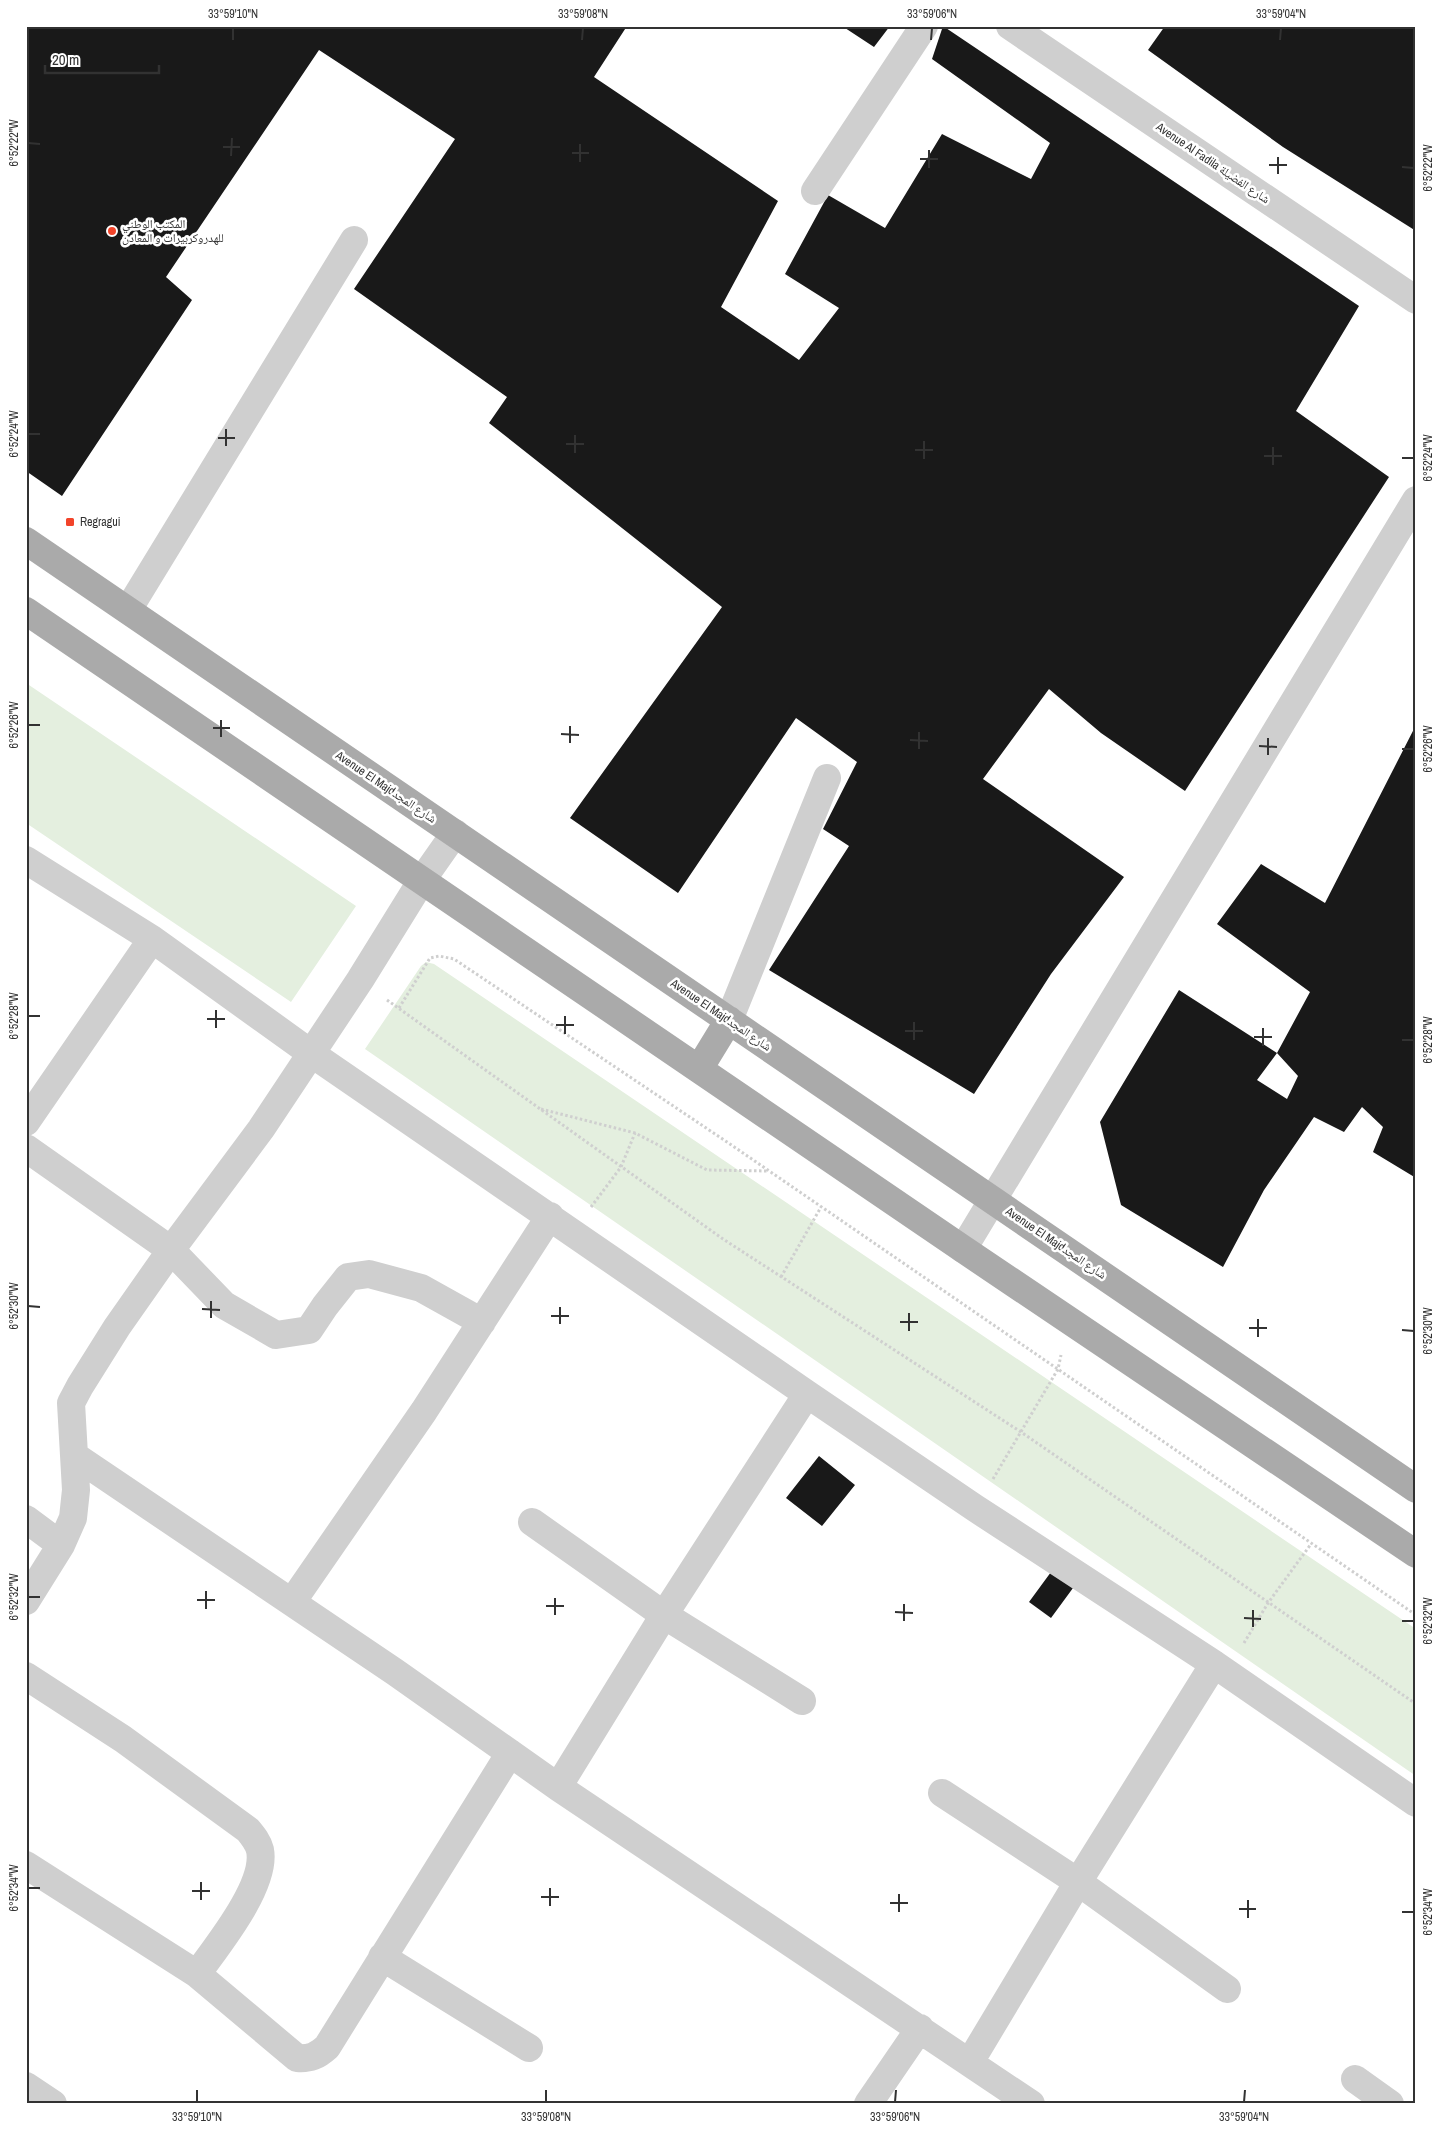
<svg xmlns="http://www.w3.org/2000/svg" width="1442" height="2130" viewBox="0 0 1442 2130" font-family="'Archivo Narrow','Noto Naskh Arabic',sans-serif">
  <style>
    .green { fill: #e4efdf }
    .building { fill: #191919; fill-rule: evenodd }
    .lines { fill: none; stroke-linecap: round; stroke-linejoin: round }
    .path { stroke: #cfcfcf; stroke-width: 3; stroke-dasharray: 2.5 2.5; stroke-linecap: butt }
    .minor { stroke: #cfcfcf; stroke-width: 28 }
    .major { stroke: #aaa; stroke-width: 28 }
    .ticks { fill: none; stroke: #323232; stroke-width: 2 }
    .poi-dot { fill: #f2442a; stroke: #fff; stroke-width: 2 }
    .labels { text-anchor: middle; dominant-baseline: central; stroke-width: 5; stroke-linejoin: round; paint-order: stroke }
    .street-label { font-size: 12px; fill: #323232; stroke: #fff }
    .poi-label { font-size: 12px; fill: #323232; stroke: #fff; text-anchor: start }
    .neatline { fill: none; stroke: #323232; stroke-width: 2 }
    .ticks-label { font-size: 12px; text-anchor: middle; fill: #323232 }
  </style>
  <rect width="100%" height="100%" fill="#fff"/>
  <path class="green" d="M 26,683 L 356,906 L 291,1002 L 26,823 Z
    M 426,962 L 434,964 L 1416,1629 L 1416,1776 L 365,1049 L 421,966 Z"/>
  <path class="building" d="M 26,26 L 627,26 L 594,77 L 778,201 L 721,307 L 799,360 L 839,308 L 785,274 L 828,195 L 885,228 L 942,134 L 1031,179 L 1050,143 L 932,59 L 943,26 L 1359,306 L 1296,411 L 1389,477 L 1185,791 L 1101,733 L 1049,689 L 983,779 L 1124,877 L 1051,974 L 974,1094 L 769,970 L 849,846 L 823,829 L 857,762 L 796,718 L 678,893 L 570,818 L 722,607 L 489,423 L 507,397 L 354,289 L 455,139 L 319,50 L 166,277 L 192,300 L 62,496 L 26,471 Z
    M 842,26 L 890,26 L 874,47 Z
    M 1165,26 L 1416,26 L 1416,231 L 1283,147 L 1148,50 Z
    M 1416,725 L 1416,1178 L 1373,1152 L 1383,1127 L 1362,1107 L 1344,1132 L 1314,1117 L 1264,1190 L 1223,1267 L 1121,1205 L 1100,1122 L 1179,990 L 1277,1053 L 1310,992 L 1217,924 L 1261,864 L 1325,903 ZM 1277,1053 L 1298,1076 L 1287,1099 L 1257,1080 Z
    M 819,1456 L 855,1485 L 822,1526 L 786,1498 Z
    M 1051,1572 L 1073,1588 L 1051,1618 L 1029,1602 Z"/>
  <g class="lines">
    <path class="path" d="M 387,1000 L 723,1239 L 1021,1432 L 1416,1704
      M 399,1008 L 430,958 L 439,956 L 454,959 L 727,1142 L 1416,1615
      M 541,1109 L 635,1133 L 707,1170 L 768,1171
      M 591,1207 L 621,1167 L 635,1133
      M 781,1277 L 821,1207
      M 993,1479 L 1058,1369 L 1061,1355
      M 1244,1643 L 1268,1603 L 1311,1544"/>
    <path class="minor" d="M 1010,26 L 1416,300
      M 815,191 L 924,26
      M 128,610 L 354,240
      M 26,860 L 152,939 L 312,1054 L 807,1394 L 975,1508 L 1214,1664 L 1416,1803
      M 729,1020 L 827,778
      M 26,1122 L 152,939
      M 26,1148 L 171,1250 L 224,1305 L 276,1335 L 309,1330 L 325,1306 L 348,1277 L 369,1274 L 421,1288 L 482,1322
      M 963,1249 L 1416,500
      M 75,1456 L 395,1672 L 558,1787 L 1031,2104
      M 26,1519 L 61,1545
      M 532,1522 L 664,1615 L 802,1701
      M 26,1601 L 61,1545 L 73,1518 L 76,1490 L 71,1403 L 80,1386 L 117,1327 L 171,1250 L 261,1129 L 360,980 L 422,880 L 455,833
      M 292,1602 L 424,1411 L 550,1216
      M 26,1676 L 123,1739 L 248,1830 C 253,1836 258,1842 260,1850 C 267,1885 217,1946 197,1974
      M 558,1787 L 664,1615 L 807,1394
      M 942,1793 L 1078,1882 L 1227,1989
      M 26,1865 L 197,1974 L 297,2058 C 310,2059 317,2056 327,2047 L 510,1753
      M 382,1957 L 529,2048
      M 970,2062 L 1078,1882 L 1214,1664
      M 1355,2079 L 1390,2104
      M 26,2086 L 53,2104
      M 868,2104 L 920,2028"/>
    <path class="major" d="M 26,541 L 1416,1489
      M 26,611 L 963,1249 L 1416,1554
      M 699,1069 L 729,1020"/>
  </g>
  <path class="ticks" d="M 233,40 L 233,28M 582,40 L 583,28M 931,40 L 932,28M 1280,40 L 1281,28M 28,143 L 40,144M 223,147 L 240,147M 572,153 L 589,153M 231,156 L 232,138M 920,159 L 938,159M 580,162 L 580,144M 1269,165 L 1287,165M 1402,167 L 1414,168M 929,168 L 929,150M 1278,174 L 1278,157M 28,434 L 40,434M 218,438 L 235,438M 566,444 L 584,444M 226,446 L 226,429M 915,450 L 933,450M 575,453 L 575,435M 1264,456 L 1282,456M 1402,458 L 1414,458M 924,459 L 924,441M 1273,465 L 1273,447M 28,725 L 40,725M 213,728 L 230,728M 561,734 L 579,735M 221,737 L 221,720M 910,740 L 928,741M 570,743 L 570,726M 1259,746 L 1277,747M 919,749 L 919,732M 1402,749 L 1414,749M 1268,755 L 1268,738M 28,1016 L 40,1016M 207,1019 L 225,1019M 556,1025 L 574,1025M 216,1028 L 216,1010M 905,1031 L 923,1031M 565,1034 L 565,1016M 1254,1037 L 1272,1037M 914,1040 L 914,1022M 1402,1040 L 1414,1040M 1263,1046 L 1263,1028M 28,1306 L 40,1307M 202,1309 L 220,1310M 551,1316 L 569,1316M 211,1318 L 211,1301M 900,1322 L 918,1322M 560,1324 L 560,1307M 1249,1328 L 1267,1328M 1402,1330 L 1414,1331M 909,1331 L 909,1313M 1258,1337 L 1258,1319M 28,1597 L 40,1597M 197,1600 L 215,1600M 546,1606 L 564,1606M 206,1609 L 206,1591M 895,1612 L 913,1613M 555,1615 L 555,1598M 1244,1618 L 1261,1619M 904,1621 L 904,1604M 1402,1621 L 1414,1621M 1253,1627 L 1253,1610M 28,1888 L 40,1888M 192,1891 L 210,1891M 541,1897 L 559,1897M 201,1900 L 201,1882M 890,1903 L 908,1903M 550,1906 L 550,1888M 1239,1909 L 1256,1909M 899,1912 L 899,1894M 1402,1912 L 1414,1912M 1248,1918 L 1248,1900M 197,2102 L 197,2090M 546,2102 L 546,2090M 895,2102 L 896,2090M 1244,2102 L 1245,2090"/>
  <g class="poi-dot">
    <circle cx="112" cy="231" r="5"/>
    <rect x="65" y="517" width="10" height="10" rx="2.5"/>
  </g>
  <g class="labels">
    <g class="street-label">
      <text transform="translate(1213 163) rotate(34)">Avenue Al Fadila شارع الفضيلة</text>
      <text transform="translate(386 787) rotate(34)">Avenue El Majdشارع المجد</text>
      <text transform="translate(721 1015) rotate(34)">Avenue El Majdشارع المجد</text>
      <text transform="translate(1056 1243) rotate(34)">Avenue El Majdشارع المجد</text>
    </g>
    <g class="poi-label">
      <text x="122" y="224">المكتب الوطني<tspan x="122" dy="14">للهدروكربيرات و المعادن</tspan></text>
      <text x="80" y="522">Regragui</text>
    </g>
  </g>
  <rect width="1442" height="2130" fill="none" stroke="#ffffff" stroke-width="55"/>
  <path d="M45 65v8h114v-8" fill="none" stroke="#323232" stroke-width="2.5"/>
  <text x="52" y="65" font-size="15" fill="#323232" stroke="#ffffff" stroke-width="4" paint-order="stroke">20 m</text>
  <rect x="28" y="28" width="1386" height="2074" class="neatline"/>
  <g class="ticks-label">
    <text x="233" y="18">33°59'10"N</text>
    <text x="583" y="18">33°59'08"N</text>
    <text x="932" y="18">33°59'06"N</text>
    <text x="1281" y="18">33°59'04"N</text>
    <text transform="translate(14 143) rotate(-90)" y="4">6°52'22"W</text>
    <text transform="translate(1428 168) rotate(-90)" y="4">6°52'22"W</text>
    <text transform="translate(14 434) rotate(-90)" y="4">6°52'24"W</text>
    <text transform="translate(1428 458) rotate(-90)" y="4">6°52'24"W</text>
    <text transform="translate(14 725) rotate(-90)" y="4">6°52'26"W</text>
    <text transform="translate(1428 749) rotate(-90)" y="4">6°52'26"W</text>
    <text transform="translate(14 1016) rotate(-90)" y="4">6°52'28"W</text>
    <text transform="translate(1428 1040) rotate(-90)" y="4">6°52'28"W</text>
    <text transform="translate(14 1306) rotate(-90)" y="4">6°52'30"W</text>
    <text transform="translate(1428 1331) rotate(-90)" y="4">6°52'30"W</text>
    <text transform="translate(14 1597) rotate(-90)" y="4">6°52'32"W</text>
    <text transform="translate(1428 1621) rotate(-90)" y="4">6°52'32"W</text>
    <text transform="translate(14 1888) rotate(-90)" y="4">6°52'34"W</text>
    <text transform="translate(1428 1912) rotate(-90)" y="4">6°52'34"W</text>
    <text x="197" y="2121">33°59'10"N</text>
    <text x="546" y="2121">33°59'08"N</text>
    <text x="895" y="2121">33°59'06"N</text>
    <text x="1244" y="2121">33°59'04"N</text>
  </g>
</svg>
